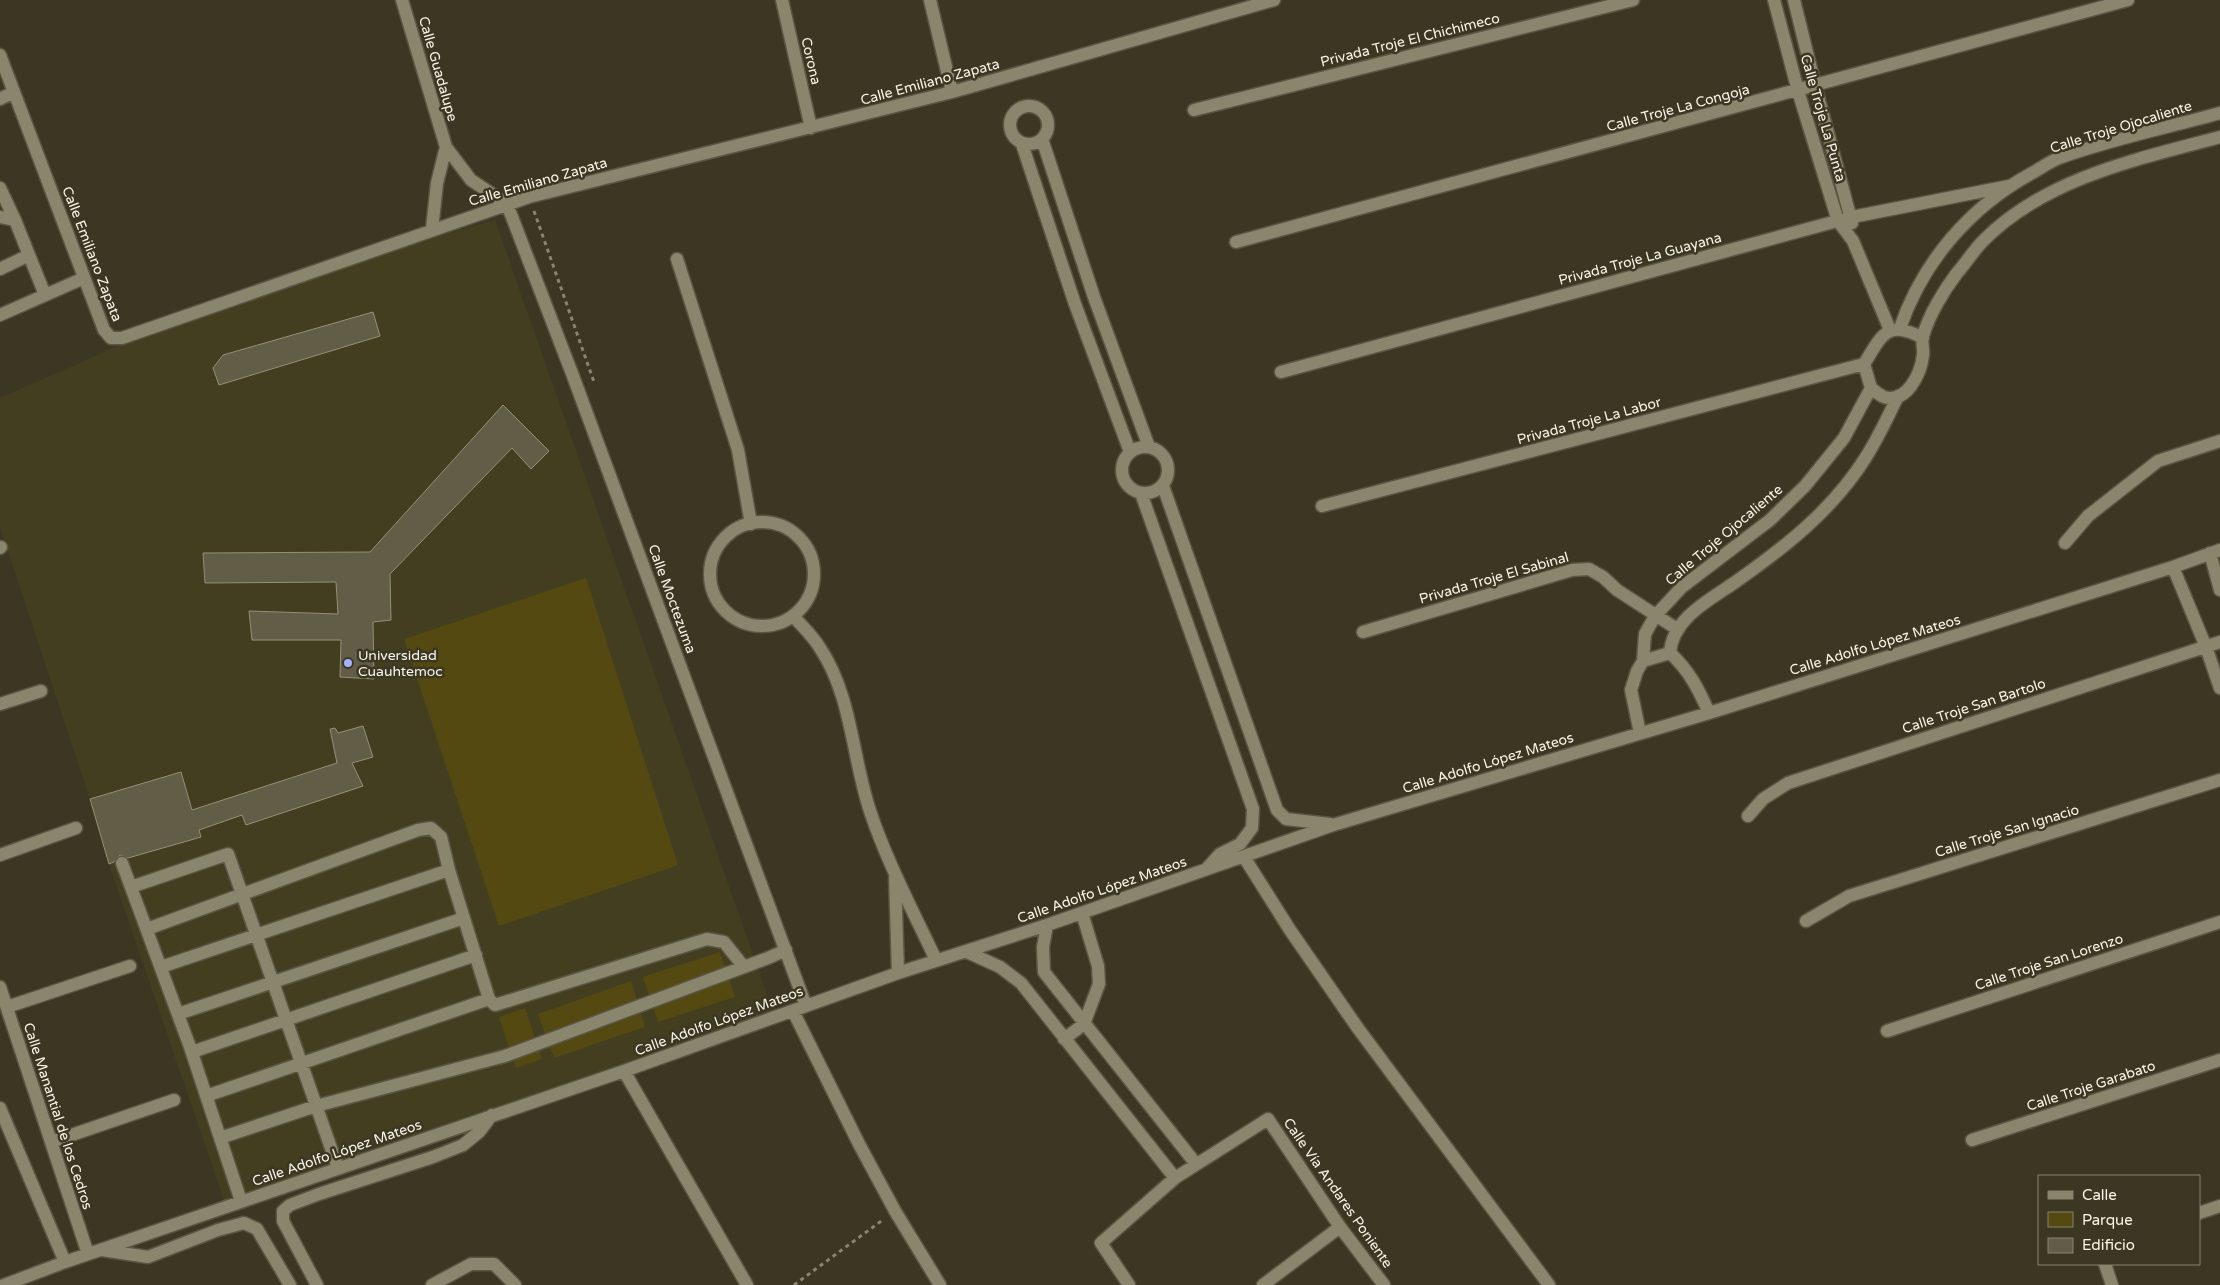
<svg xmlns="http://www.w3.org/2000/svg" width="2220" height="1285" viewBox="0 0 2220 1285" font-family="'Varela Round',sans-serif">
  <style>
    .built { fill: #443e21 }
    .green { fill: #544911 }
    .building { fill: #625d46; stroke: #959077 }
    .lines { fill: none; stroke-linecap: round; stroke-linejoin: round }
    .minor-casing { stroke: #5a5644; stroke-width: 15 }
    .path { stroke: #898573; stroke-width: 3; stroke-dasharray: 4 4; stroke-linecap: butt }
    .minor { stroke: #8a856d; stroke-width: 12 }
    .poi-dot { fill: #a5b1fc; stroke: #3c3722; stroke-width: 2 }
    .labels { text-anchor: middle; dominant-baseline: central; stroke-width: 5; stroke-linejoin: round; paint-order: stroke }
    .street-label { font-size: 14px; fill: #f8f5e8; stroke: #3c3722 }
    .poi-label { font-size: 14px; fill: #f8f5e8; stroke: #3c3722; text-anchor: start }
  </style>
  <rect width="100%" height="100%" fill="#3c3722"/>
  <path class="built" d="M 495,220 L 775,1017 L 226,1206 L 109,864 L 90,799 L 0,527 L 0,398 L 111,349 L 436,237 Z"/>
  <path class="green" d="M 586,578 L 678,865 L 499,926 L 404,639 Z
    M 720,952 L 735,997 L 658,1022 L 643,977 Z
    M 631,981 L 645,1027 L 554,1058 L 538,1014 Z
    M 525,1008 L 542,1059 L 516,1068 L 499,1017 Z"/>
  <path class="building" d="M 373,312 L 380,336 L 219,385 L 213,368 L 223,355 Z
    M 503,405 L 549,451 L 531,469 L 512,448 L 390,574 L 391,620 L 373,622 L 374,679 L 340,677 L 341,640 L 252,640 L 249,611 L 338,614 L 336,582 L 205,583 L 203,553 L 370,552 Z
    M 363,726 L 373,757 L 352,763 L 363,786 L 246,825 L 242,815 L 199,830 L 201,837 L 128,858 L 120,855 L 114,862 L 109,864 L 90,799 L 181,772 L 192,810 L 337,763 L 330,729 L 335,728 L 338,733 Z"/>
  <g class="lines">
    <g class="minor-casing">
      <path id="minor" d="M 402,0 L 446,147 L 471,180 L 507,204 L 573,376 L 806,1006
        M 782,0 L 811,128
        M 930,0 L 952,92
        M 1774,0 L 1798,91 L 1838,221 L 1853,241 L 1890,330
        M 1794,0 L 1815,85 L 1852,223
        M 0,55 L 104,330 L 111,338 L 122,338 L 529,197 L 952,92 L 1274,0
        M 0,99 L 14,92
        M1010 125a19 19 0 1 1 38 0a19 19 0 1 1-38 0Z
        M 1194,110 L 1633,0
        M 1042,139 L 1094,297 L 1149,447
        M 1022,144 L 1075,304 L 1130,452
        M 0,188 L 15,220
        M 0,217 L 15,220 L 45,295
        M 432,229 L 437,183 L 446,147
        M 1236,242 L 2128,0
        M 677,259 L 738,450 L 751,524
        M 0,269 L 29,255
        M 0,315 L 84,278
        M 1900,328 C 1923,261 1970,207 2032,173 C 2041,168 2049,162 2059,158 C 2111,139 2166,128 2220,113
        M 1923,338 C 1887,319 1882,335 1864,364 L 1871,388 C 1875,391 1879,395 1884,397 C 1907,404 1921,373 1923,355 C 1924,349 1921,342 1923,336 C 1929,315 1944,290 1957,273 C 1966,263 1974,250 1983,241 C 2045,178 2138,159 2220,137
        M 1281,372 L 1852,217 L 2009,186
        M1122 470a23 23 0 1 1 46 0a23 23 0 1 1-46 0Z
        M 1163,486 L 1277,810 L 1286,819 L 1330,824
        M 1141,493 L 1253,809 L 1252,828 L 1240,844 L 1220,854 L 1208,867
        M 1322,506 L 1864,364
        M710 574a52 52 0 1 1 104 0a52 52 0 1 1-104 0Z
        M 2065,543 L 2088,516 L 2158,461 L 2220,441
        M 0,548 L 1,547
        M 2210,553 L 2220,590
        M 2173,567 L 2206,647 L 2220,688
        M 793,616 C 802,626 813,636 820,648 C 852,696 852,757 870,811 C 887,862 913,911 936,960
        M 1363,632 L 1572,570 L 1589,569 L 1603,577 L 1617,590 L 1677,629
        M 1670,653 C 1672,619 1709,600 1734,583 C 1784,548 1833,510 1866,457 C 1878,438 1888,417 1898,396
        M 1643,661 L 1645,634 L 1655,616 L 1682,587 L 1770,520 L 1805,486 L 1844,438 L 1871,388
        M 0,704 L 41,691
        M 1640,733 L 1631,690 L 1637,671 L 1643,661 L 1670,653 C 1689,670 1699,690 1709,713
        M 1748,816 L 1763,799 L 1788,783 L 2220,642
        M 0,855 L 76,828
        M 1244,857 L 1290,930 L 1357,1027 L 1549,1285
        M 122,863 L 190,1047 L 241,1201
        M 895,878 L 898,973
        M 131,887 L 228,854 L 338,1168
        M 1806,921 L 1849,896 L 2220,780
        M 1047,925 L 1043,947 L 1044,972 L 1196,1164
        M 147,929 L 418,830 L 431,828 L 441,837 L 449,870 L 489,999 L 495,1005 L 707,939 L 724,942 L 744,967
        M 967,952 L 1000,967 L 1021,983 L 1175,1178
        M 161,967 L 449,870
        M 0,987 L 88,1254
        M 7,1007 L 130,966
        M 793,1011 L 859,1144 L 895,1211 L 940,1285
        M 178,1014 L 464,918
        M 1887,1031 L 2220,922
        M 1064,1039 L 1084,1024 L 1099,984 L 1098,966 L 1082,913
        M 192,1052 L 476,955
        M 624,1071 L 747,1285
        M 206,1096 L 489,999
        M 0,1108 L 65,1262
        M 220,1138 L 316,1106 L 505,1056 L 768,958 L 786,950
        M 1972,1140 L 2220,1060
        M 51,1142 L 174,1100
        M 2199,1213 L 2220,1206
        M 102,1250 L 148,1257 L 218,1230 L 244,1223 L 257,1229 L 290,1285
        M 2105,1264 L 2112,1285
        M 4,1285 L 65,1262 L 624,1071 L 898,973 L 1047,925 L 1333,825 L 1709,713 L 2173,567 L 2220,550
        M 317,1285 L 283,1221 L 283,1211 L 290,1205 L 319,1194 L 433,1157 L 463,1145 L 479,1132 L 492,1115
        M 432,1285 L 471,1264 L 494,1264 L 515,1285
        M 1129,1285 L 1101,1243 L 1175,1178 L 1268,1119 L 1340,1227 L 1384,1285
        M 1263,1285 L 1340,1227"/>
    </g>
    <path class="path" d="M 534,211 L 594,382
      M 794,1285 L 884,1219"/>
    <use href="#minor" class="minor"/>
  </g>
  <circle class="poi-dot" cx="348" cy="663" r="5"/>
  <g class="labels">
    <g class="street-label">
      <text transform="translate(1410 40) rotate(-14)">Privada Troje El Chichimeco</text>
      <text transform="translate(811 61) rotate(77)">Corona</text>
      <text transform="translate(438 69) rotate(74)">Calle Guadalupe</text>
      <text transform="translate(930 82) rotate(-15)">Calle Emiliano Zapata</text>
      <text transform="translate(1678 108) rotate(-15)">Calle Troje La Congoja</text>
      <text transform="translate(1823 118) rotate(74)">Calle Troje La Punta</text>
      <text transform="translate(2121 127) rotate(-17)">Calle Troje Ojocaliente</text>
      <text transform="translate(538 182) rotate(-16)">Calle Emiliano Zapata</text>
      <text transform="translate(92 254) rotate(69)">Calle Emiliano Zapata</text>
      <text transform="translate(1640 259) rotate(-15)">Privada Troje La Guayana</text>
      <text transform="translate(1589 421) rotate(-15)">Privada Troje La Labor</text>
      <text transform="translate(1724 535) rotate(-40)">Calle Troje Ojocaliente</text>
      <text transform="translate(1494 578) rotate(-16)">Privada Troje El Sabinal</text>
      <text transform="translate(672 599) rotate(70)">Calle Moctezuma</text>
      <text transform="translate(1875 645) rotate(-17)">Calle Adolfo López Mateos</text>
      <text transform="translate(1974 706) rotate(-18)">Calle Troje San Bartolo</text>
      <text transform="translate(1488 763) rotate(-17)">Calle Adolfo López Mateos</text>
      <text transform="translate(2007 831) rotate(-17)">Calle Troje San Ignacio</text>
      <text transform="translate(1102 890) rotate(-19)">Calle Adolfo López Mateos</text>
      <text transform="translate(2049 962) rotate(-18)">Calle Troje San Lorenzo</text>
      <text transform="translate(719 1021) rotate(-20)">Calle Adolfo López Mateos</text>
      <text transform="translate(2091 1086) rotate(-18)">Calle Troje Garabato</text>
      <text transform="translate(58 1116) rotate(72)">Calle Manantial de los Cedros</text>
      <text transform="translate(337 1153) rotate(-19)">Calle Adolfo López Mateos</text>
      <text transform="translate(1338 1193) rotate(55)">Calle Vía Andares Poniente</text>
    </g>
    <g class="poi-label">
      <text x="358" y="655">Universidad<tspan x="358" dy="16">Cuauhtemoc</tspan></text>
    </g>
  </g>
  <rect x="2038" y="1175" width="162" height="90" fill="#3c3722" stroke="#878371"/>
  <rect x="2048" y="1191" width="25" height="8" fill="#8a856d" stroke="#878371"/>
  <text x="2082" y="1200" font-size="15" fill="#f8f5e8">Calle</text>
  <rect x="2048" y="1212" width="25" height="15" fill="#544911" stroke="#878371"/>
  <text x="2082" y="1225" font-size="15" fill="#f8f5e8">Parque</text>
  <rect x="2048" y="1238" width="25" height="15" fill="#625d46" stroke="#878371"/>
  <text x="2082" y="1250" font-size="15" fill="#f8f5e8">Edificio</text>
</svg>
